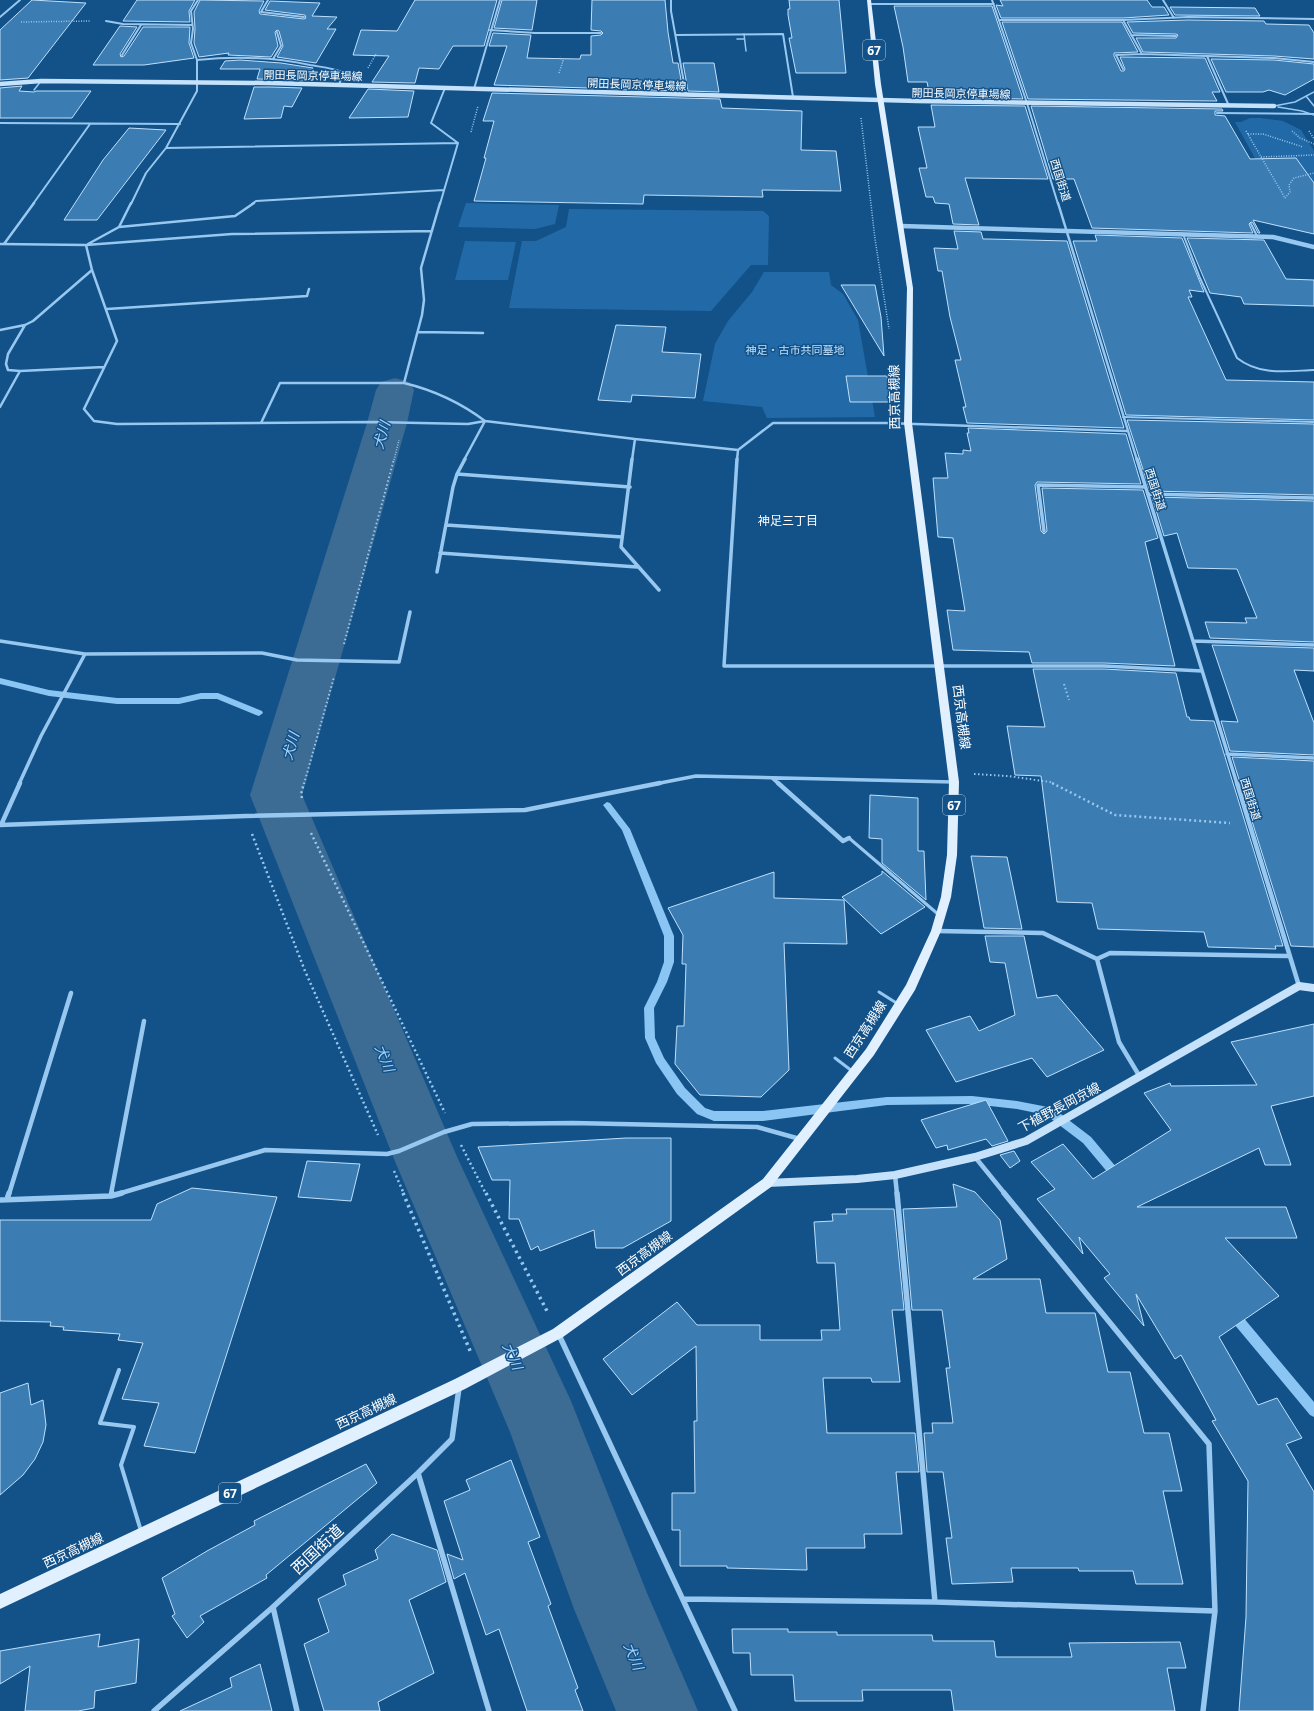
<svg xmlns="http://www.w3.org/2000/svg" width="1314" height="1711" viewBox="0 0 1314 1711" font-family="'Open Sans','Noto Sans JP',sans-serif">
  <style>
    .green { fill: #226aa7 }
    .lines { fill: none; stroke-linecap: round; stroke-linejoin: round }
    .stream { fill: #8ac5f3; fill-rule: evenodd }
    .river { fill: #3c6b94; fill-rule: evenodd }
    .building { fill: #3b7cb2; stroke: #bfe0fc }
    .path-far3 { stroke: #98c8f0; stroke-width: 1.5; stroke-dasharray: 1 1.5; stroke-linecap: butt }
    .path-far2 { stroke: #98c8f0; stroke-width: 2; stroke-dasharray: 1.5 2.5; stroke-linecap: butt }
    .path-far1 { stroke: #98c8f0; stroke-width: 2.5; stroke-dasharray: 2 3; stroke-linecap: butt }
    .path { stroke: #98c8f0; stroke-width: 3.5; stroke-dasharray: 2.5 4; stroke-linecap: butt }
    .service-far3 { stroke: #98c8f0; stroke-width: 1.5 }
    .service-far2 { stroke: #98c8f0; stroke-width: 2 }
    .service-far1 { stroke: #98c8f0; stroke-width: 3 }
    .service { stroke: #98c8f0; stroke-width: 4 }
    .minor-far4 { stroke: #98c8f0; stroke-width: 2 }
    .minor-far3 { stroke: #98c8f0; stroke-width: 2.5 }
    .minor-far2 { stroke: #98c8f0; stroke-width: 3.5 }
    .minor-far1 { stroke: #98c8f0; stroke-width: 4.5 }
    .minor { stroke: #98c8f0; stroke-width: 5.5 }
    .tertiary { stroke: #98c8f0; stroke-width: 4.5 }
    .secondary-far1 { stroke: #c6e2fb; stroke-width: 4.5 }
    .secondary { stroke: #c6e2fb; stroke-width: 8 }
    .primary { fill: #e1f0ff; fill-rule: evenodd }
    .pedestrian-bridge { stroke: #98c8f0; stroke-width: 2 }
    .labels { text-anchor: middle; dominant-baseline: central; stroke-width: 3; stroke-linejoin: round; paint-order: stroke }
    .far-street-label { font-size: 11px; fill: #fff; stroke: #135289 }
    .far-park-label { font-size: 11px; fill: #bfe0fc; stroke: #135289 }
    .shield { fill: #135289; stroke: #b8cbdc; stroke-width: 1 }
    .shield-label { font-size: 12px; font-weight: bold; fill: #fff }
    .far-neighbourhood-label { font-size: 12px; fill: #fff; stroke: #135289 }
    .street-label { font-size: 13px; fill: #fff; stroke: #135289 }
    .water-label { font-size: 14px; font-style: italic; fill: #a4d2f7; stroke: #135289 }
    .near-street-label { font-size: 16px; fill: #fff; stroke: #135289 }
  </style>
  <rect width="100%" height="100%" fill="#135289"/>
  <path class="green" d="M 1250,118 L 1260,118 L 1283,121 L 1301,130 L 1314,151 L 1314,202 L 1276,196 L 1235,122 L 1241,122 Z
    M 466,203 L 559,205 L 555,224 L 535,229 L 458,227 Z
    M 569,209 L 763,211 L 769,216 L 768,265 L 751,265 L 711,311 L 509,308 L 522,241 L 536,241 L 566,227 Z
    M 465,241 L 516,242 L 508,280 L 455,280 Z
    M 764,272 L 829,272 L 831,285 L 843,294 L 858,320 L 875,417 L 767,418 L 762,407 L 703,401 L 715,344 L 728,321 L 752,292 Z"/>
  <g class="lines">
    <path class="stream" d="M 366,439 L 368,440 L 380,453 L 380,455 L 376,455 L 364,442 L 363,441 Z
      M 0,678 L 49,690 L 117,698 L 179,698 L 201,693 L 218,693 L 262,711 L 263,713 L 259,716 L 256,715 L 217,699 L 201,699 L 179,704 L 117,704 L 49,696 L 0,684 Z
      M 607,802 L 610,803 L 630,829 L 674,936 L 674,962 L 667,982 L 654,1008 L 655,1038 L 664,1058 L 685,1088 L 705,1108 L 714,1111 L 763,1111 L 887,1097 L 972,1096 L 1017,1101 L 1053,1108 L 1091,1137 L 1122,1174 L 1123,1177 L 1122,1180 L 1118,1182 L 1114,1180 L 1083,1143 L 1046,1115 L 1017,1109 L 972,1104 L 887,1105 L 763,1121 L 714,1121 L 697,1114 L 677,1094 L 656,1063 L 645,1038 L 644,1008 L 657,982 L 664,962 L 664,936 L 622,830 L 603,805 Z
      M 1233,1309 L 1237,1310 L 1314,1402 L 1314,1417 L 1310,1415 L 1229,1318 L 1227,1314 L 1229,1310 Z"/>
    <path class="river" d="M 395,378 L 409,382 L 414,390 L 407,423 L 302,795 L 458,1159 L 571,1401 L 647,1593 L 698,1711 L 616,1711 L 574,1609 L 510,1432 L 394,1159 L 250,795 L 367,423 L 376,390 L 381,382 Z"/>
  </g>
  <path class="building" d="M 32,0 L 86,3 L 28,78 L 0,80 L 0,30 Z
    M 137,0 L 195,0 L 189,11 L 190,22 L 123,21 Z
    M 200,0 L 264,1 L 259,11 L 260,14 L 304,19 L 306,18 L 305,15 L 265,10 L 270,1 L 320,3 L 312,16 L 337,17 L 327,29 L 336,29 L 316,63 L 277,57 L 283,46 L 279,31 L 277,30 L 275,32 L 278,46 L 271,57 L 228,55 L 229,53 L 199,57 L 194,43 L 195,29 L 194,12 Z
    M 415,0 L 497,0 L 484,46 L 453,46 L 439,69 L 419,68 L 415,83 L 372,82 L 389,56 L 353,55 L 361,30 L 397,31 Z
    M 502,0 L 537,0 L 532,30 L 494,28 Z
    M 592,0 L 665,0 L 668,32 L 673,63 L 678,63 L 683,91 L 494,85 L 507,46 L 489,46 L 493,33 L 531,35 L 527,58 L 580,59 L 581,55 L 591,55 L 591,36 L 601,35 L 603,33 L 601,31 L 591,30 Z
    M 789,0 L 839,0 L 846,73 L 796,73 L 789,38 L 792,38 L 788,15 L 788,9 L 790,9 Z
    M 1000,0 L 1147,0 L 1152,7 L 1164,7 L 1169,15 L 1123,18 L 1001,18 L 996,5 L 1003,6 Z
    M 894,6 L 992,6 L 1023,99 L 930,97 L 927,82 L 908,82 L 903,47 Z
    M 1170,7 L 1255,8 L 1260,16 L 1175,15 Z
    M 1188,20 L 1264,21 L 1266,24 L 1309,25 L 1314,33 L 1314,59 L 1274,56 L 1143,52 L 1136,38 L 1176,38 L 1178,35 L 1176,34 L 1133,33 L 1127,22 Z
    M 1002,22 L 1122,22 L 1138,52 L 1114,53 L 1114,56 L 1121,71 L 1124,71 L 1125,69 L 1120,57 L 1205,58 L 1220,92 L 1212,92 L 1217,101 L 1028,99 Z
    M 120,26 L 137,27 L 120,54 L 121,57 L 124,56 L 143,27 L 190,27 L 189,43 L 194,58 L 144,65 L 93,65 Z
    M 1211,59 L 1274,60 L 1314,64 L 1314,79 L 1285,95 L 1269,90 L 1263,92 L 1226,92 Z
    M 240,60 L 281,63 L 313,68 L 307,80 L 257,79 L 260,69 L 220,69 L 225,61 Z
    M 683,63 L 714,63 L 719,92 L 688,91 Z
    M 22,86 L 19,91 L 34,92 L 36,91 L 91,91 L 72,118 L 0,118 L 0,88 Z
    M 254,87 L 270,87 L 302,88 L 292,107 L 284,106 L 281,118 L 244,119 Z
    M 368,89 L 414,91 L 408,117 L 349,118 Z
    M 492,93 L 720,99 L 722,108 L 802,111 L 801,150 L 836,151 L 841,191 L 762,190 L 763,197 L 644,195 L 643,204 L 474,201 L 486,158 L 484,158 L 494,121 L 483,121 Z
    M 931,105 L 1025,106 L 1048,179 L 965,178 L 979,225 L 953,224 L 949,204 L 935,203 L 933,197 L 926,197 L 919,168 L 927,168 L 918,127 L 935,127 Z
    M 1031,106 L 1222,109 L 1223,111 L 1215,111 L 1215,115 L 1225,116 L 1250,159 L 1296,158 L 1314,183 L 1314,234 L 1253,220 L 1260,233 L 1258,233 L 1253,223 L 1251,222 L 1249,224 L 1253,233 L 1092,228 L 1074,179 L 1053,179 Z
    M 129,128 L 166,130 L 97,220 L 64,220 L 103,160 Z
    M 954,231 L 981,232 L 983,239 L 988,239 L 1067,241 L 1124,428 L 967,423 L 963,407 L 966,407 L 955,360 L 961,360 L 950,317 L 942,271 L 938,271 L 934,248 L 958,249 Z
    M 1095,235 L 1182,238 L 1204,292 L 1189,290 L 1192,297 L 1188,297 L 1226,380 L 1314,382 L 1314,420 L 1126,415 L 1073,241 L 1097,241 Z
    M 1187,238 L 1264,240 L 1286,279 L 1314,280 L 1314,306 L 1244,304 L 1241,297 L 1210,293 Z
    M 841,285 L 875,285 L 881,317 L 884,356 Z
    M 616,325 L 666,327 L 662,352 L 701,354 L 695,398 L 632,395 L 631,402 L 598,400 Z
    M 846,376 L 887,376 L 890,402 L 850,402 Z
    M 1127,420 L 1314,424 L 1314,495 L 1150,491 Z
    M 968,428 L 1126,434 L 1141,484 L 1037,482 L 1035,485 L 1041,531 L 1044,534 L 1047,531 L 1042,488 L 1143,490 L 1158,538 L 1145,542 L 1175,666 L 1104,663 L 1032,663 L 1029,652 L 953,650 L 947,610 L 965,611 L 953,538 L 938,537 L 933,478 L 948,478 L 945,453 L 963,454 L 963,450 L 971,451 L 967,433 L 969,433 Z
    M 1152,497 L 1314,501 L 1314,642 L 1210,638 L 1205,622 L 1247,623 L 1245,618 L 1257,618 L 1237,569 L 1188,568 L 1177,533 L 1164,536 Z
    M 1212,645 L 1314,648 L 1314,671 L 1294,670 L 1314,723 L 1314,755 L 1230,751 L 1221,721 L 1238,722 Z
    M 1033,669 L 1104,669 L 1176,673 L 1187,717 L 1189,717 L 1190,720 L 1214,721 L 1283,946 L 1275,946 L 1276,949 L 1208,947 L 1204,932 L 1098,929 L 1092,903 L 1057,902 L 1041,776 L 1015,775 L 1007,726 L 1045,727 Z
    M 1232,757 L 1314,761 L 1314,947 L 1291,946 Z
    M 870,795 L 918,798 L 918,851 L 924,851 L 926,900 L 882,863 L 882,839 L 869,838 Z
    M 971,856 L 1007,857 L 1022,929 L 984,928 Z
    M 882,871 L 925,907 L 881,934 L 842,897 L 882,874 Z
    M 774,872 L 774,898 L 844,900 L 847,944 L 784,943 L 789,1070 L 761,1097 L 700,1095 L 675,1064 L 677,1026 L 684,1026 L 686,964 L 682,964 L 683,935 L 668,908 Z
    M 985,936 L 1024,936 L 1037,998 L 1057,995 L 1104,1050 L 1047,1077 L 1032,1058 L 956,1082 L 926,1030 L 970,1016 L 979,1031 L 1015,1015 L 1005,963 L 990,962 Z
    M 1314,1024 L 1314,1096 L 1271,1106 L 1291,1165 L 1265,1165 L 1259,1148 L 1137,1207 L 1286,1207 L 1297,1238 L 1225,1238 L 1279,1296 L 1219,1337 L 1258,1405 L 1277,1398 L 1302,1438 L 1286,1444 L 1314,1492 L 1314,1711 L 1239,1711 L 1246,1617 L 1248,1481 L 1212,1421 L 1216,1420 L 1181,1355 L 1175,1359 L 1136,1294 L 1144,1326 L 1104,1278 L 1110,1274 L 1079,1237 L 1083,1254 L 1037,1199 L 1055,1189 L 1031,1162 L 1063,1144 L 1093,1179 L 1171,1130 L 1144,1093 L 1170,1083 L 1171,1086 L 1257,1085 L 1231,1042 Z
    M 986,1100 L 1008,1141 L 992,1146 L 986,1139 L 948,1150 L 947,1145 L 936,1148 L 921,1120 Z
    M 626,1138 L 671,1138 L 671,1221 L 623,1248 L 596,1248 L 594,1230 L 540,1251 L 538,1246 L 531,1250 L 519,1219 L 509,1219 L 510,1180 L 492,1180 L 478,1147 Z
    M 1014,1151 L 1020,1161 L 1010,1168 L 1000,1155 Z
    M 307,1161 L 360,1164 L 351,1201 L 298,1197 Z
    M 953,1184 L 975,1192 L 1000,1220 L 1007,1259 L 973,1279 L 1040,1279 L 1046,1313 L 1095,1313 L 1108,1372 L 1130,1372 L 1144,1433 L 1169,1433 L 1182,1491 L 1163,1491 L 1183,1584 L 1136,1584 L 1133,1571 L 1079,1571 L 1078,1568 L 1011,1568 L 1013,1582 L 952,1584 L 946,1538 L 952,1538 L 943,1472 L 927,1472 L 924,1433 L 933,1433 L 932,1423 L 953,1423 L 946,1368 L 950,1368 L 942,1310 L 912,1310 L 903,1209 L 957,1207 Z
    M 192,1188 L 277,1197 L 195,1453 L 144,1446 L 159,1403 L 122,1399 L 143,1343 L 118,1340 L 120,1334 L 63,1330 L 64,1327 L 50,1326 L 51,1322 L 0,1321 L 0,1220 L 151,1220 L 157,1204 Z
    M 846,1209 L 894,1209 L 904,1310 L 892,1310 L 900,1382 L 872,1382 L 871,1378 L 823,1378 L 827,1433 L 915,1433 L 919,1472 L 896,1472 L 902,1534 L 864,1534 L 865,1548 L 806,1548 L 807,1570 L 727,1568 L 727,1566 L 680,1566 L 680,1530 L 672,1530 L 672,1493 L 695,1493 L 694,1421 L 697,1421 L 696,1346 L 632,1395 L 603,1359 L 677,1302 L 697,1325 L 760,1325 L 760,1340 L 822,1340 L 821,1330 L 840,1330 L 835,1263 L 817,1263 L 814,1222 L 833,1221 L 832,1214 L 847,1214 Z
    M 28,1383 L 31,1405 L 43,1400 L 46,1425 L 43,1442 L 35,1459 L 23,1475 L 0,1495 L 0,1393 Z
    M 511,1460 L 540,1537 L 528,1542 L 551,1604 L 548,1606 L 578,1688 L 575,1690 L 583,1711 L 527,1711 L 499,1629 L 486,1635 L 465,1573 L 454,1579 L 447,1554 L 463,1560 L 444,1501 L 470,1490 L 466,1480 Z
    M 366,1464 L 377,1483 L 266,1575 L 267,1578 L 200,1616 L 204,1622 L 187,1638 L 172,1616 L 175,1614 L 162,1578 L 207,1551 L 255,1525 L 254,1521 Z
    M 392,1534 L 437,1550 L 446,1582 L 409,1600 L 434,1673 L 378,1702 L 380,1711 L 324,1711 L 304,1644 L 329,1632 L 318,1599 L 346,1585 L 343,1575 L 378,1559 L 375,1550 Z
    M 732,1629 L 788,1629 L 788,1632 L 837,1632 L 837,1635 L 932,1635 L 933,1641 L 994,1641 L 996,1657 L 1072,1657 L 1069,1643 L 1180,1642 L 1186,1668 L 1167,1668 L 1175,1711 L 954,1711 L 951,1690 L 862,1690 L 863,1701 L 795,1701 L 793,1675 L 751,1675 L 750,1653 L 733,1653 Z
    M 100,1634 L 98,1647 L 139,1639 L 136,1683 L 95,1691 L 94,1708 L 78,1711 L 25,1711 L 30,1666 L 0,1684 L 0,1651 Z
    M 260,1664 L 272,1711 L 180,1711 L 232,1687 L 230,1678 Z"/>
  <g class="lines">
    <path class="path-far3" d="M 21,22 L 90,21
      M 368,68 L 376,54
      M 559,73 L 563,61 L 560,57
      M 861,118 L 875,239 L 889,329
      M 1246,131 L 1285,198
      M 1292,131 L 1300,138 L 1314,144
      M 1309,131 L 1314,139
      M 471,132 L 478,106
      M 1248,134 L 1263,134 L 1303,147
      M 1261,157 L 1314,155
      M 1285,198 L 1290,192 L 1289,185 L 1294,178 L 1314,173
      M 394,460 L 399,440"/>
    <path class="path-far2" d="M 344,644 L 394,459
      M 1064,684 L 1069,700
      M 974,774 L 1008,776 L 1050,782 L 1054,784
      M 304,784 L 334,677"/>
    <path class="path-far1" d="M 1052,783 L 1115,815 L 1230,823
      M 302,798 L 301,794 L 304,783
      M 311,833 L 445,1113
      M 252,834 L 305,971 L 378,1135
      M 461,1145 L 486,1194
      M 394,1171 L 404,1194"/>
    <path class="path" d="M 403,1193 L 471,1353
      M 486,1193 L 548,1313"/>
    <path class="service-far3" d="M 744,34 L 746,51
      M 737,39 L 744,39
      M 34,90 L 41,81
      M 1306,96 L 1314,106
      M 1274,106 L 1295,102 L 1314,92
      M 1278,107 L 1302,111 L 1314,115"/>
    <path class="service-far2" d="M 1251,224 L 1257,236
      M 1183,234 L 1200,278 L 1237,358 C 1260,376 1287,371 1314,370
      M 1123,417 L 1314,422"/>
    <path class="service-far1" d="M 849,838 L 939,915
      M 879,992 L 898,1004
      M 835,1058 L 852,1071"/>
    <path class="service" d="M 119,1370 L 100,1423 L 134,1427 L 121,1465 L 141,1531"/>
    <path class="minor-far4" d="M 268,0 L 261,12 L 304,17
      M 671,0 L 671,11 L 686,94
      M 992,0 L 1027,103 L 1058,204
      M 1163,0 L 1174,18
      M 869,4 L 994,4
      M 0,17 L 20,0
      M 999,20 L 1123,20 L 1188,17 L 1314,19
      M 1123,20 L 1142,54 L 1116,55 L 1123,69
      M 106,21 L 123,24 L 192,25
      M 490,30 L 535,33 L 601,33
      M 676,35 L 783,34 L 793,97
      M 1131,35 L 1176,36
      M 1142,54 L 1207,56
      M 122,55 L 141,25
      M 273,59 L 281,46 L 277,32
      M 197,60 C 236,56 272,57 310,65 C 321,67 332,68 343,72 L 339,85
      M 445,88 L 431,123 L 458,143
      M 474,89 L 500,0
      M 1229,106 L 1207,56 L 1274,58 L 1314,62
      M 0,123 L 180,124
      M 166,148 L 458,143
      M 33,204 L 90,124
      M 131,204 L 146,173 L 166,148 L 197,91 L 197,60 L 191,43 L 193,29 L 191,11 L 198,0
      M 252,204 L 256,201 L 444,190
      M 440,204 L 458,143"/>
    <path class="minor-far3" d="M 440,203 L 421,268 L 424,300 L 422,315 L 404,383 C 433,390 461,403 485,421
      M 1058,203 L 1137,460
      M 119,227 L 235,216 L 254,203
      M 0,244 L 86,245 L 232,234 L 432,231
      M 4,244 L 34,203
      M 88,244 L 119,227 L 131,203
      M 86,245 L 92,270 L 117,341 L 84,409 L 94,421 L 117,424 L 373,422 L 468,424 L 485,421 L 635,439 L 632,460
      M 107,309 L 307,296 L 309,289
      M 0,330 L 25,325
      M 418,332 L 483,333
      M 20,371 L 8,370 L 6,364 L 8,354 L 25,325 L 33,321 L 92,270
      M 0,407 L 20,371 L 104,367
      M 261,423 L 280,383 L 404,383
      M 635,439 L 738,450
      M 464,460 L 485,421
      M 737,460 L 738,450 L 773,423 L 886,423 L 1127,431"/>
    <path class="minor-far2" d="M 632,459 L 621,547 L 659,590
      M 737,459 L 724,666 L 1104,666 L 1202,671
      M 1137,459 L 1237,784
      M 457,474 L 630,487
      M 1148,494 L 1314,498
      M 446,525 L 622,537
      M 1044,531 L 1038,485 L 1145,487
      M 440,553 L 637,567
      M 437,572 L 453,487 L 457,474 L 465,459
      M 0,641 L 85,654 L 262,653 L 297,660 L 399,662 L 410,612
      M 1193,641 L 1314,645
      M 1227,754 L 1314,758
      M 772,778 L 779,784
      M 19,784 L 41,736 L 85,654
      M 655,784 L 696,776 L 953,782"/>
    <path class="minor-far1" d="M 778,783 L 843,841 L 849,838
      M 1237,783 L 1299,986
      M 0,825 L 246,816 L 525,810 L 660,783
      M 1,825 L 20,783
      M 937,931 L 1043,933 L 1097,959 L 1119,1042 L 1140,1077
      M 1097,959 L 1110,953 L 1289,956
      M 975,1157 L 1005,1194
      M 895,1175 L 897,1194
      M 9,1194 L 71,993
      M 111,1194 L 144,1021
      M 118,1194 L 265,1150 L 387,1154 L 399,1151 L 444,1132 L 472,1124 L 573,1123 L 757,1127 L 800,1139"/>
    <path class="minor" d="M 897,1193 L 935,1602
      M 1004,1193 L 1209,1444 L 1215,1611 L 1203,1711
      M 111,1196 L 112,1193
      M 7,1199 L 9,1193
      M 0,1200 L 111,1196 L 122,1193
      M 559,1335 L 735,1711
      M 418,1473 L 489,1711
      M 683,1599 L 935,1602 L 1215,1611
      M 273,1607 L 297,1711
      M 154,1711 L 273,1607 L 418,1473 L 452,1439 L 459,1388"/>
    <path class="tertiary" d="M 901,226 L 1273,237 L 1314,247"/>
    <path class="secondary-far1" d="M 0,84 L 41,81 L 270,83 L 917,101 L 1274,106"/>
    <path class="secondary" d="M 767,1183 L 857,1179 L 895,1175 L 975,1157 L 1026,1141 L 1299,986 L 1314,988"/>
    <path class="primary" d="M 867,0 L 871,0 L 881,84 L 913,288 L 912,423 L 959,782 L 957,855 L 951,897 L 941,931 L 915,990 L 874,1055 L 771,1187 L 563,1337 L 465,1389 L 0,1609 L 0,1594 L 455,1379 L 553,1329 L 763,1179 L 866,1049 L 906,985 L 931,931 L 941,897 L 947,855 L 949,782 L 904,423 L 907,288 L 875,84 Z"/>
    <path class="pedestrian-bridge" d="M 1217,113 L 1314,114"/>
  </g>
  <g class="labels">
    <g class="far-street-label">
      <text transform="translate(313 75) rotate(1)">開田長岡京停車場線</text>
      <text transform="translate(637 84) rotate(2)">開田長岡京停車場線</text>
      <text transform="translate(961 93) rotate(1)">開田長岡京停車場線</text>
      <text transform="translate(1061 180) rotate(73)">西国街道</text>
      <text transform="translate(1156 489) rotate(72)">西国街道</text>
      <text transform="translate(1251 799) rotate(73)">西国街道</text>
    </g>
    <g class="far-park-label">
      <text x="795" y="349">神足・古市共同墓地</text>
    </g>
    <g class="shield">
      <rect x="863" y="40" width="22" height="20" rx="3"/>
      <rect x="943" y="795" width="22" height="20" rx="3"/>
      <rect x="219" y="1483" width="22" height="20" rx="3"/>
    </g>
    <g class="shield-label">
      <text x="874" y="50">67</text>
      <text x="954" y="805">67</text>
      <text x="230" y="1493">67</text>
    </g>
    <g class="far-neighbourhood-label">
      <text x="788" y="520">神足三丁目</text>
    </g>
    <g class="street-label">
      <text transform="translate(894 397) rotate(-91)">西京高槻線</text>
      <text transform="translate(962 717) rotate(83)">西京高槻線</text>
      <text transform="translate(865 1029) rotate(-57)">西京高槻線</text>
      <text transform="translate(1059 1107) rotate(-28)">下植野長岡京線</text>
      <text transform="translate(644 1253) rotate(-36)">西京高槻線</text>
      <text transform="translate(366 1411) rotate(-25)">西京高槻線</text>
      <text transform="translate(73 1550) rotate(-25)">西京高槻線</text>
    </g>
    <g class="water-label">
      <text transform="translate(381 435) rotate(-74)">犬川</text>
      <text transform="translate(290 746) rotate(-74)">犬川</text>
      <text transform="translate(385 1058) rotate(68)">犬川</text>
      <text transform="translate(513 1356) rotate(66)">犬川</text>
      <text transform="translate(634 1656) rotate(67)">犬川</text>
    </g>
    <g class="near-street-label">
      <text transform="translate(317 1549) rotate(-43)">西国街道</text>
    </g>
  </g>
</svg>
